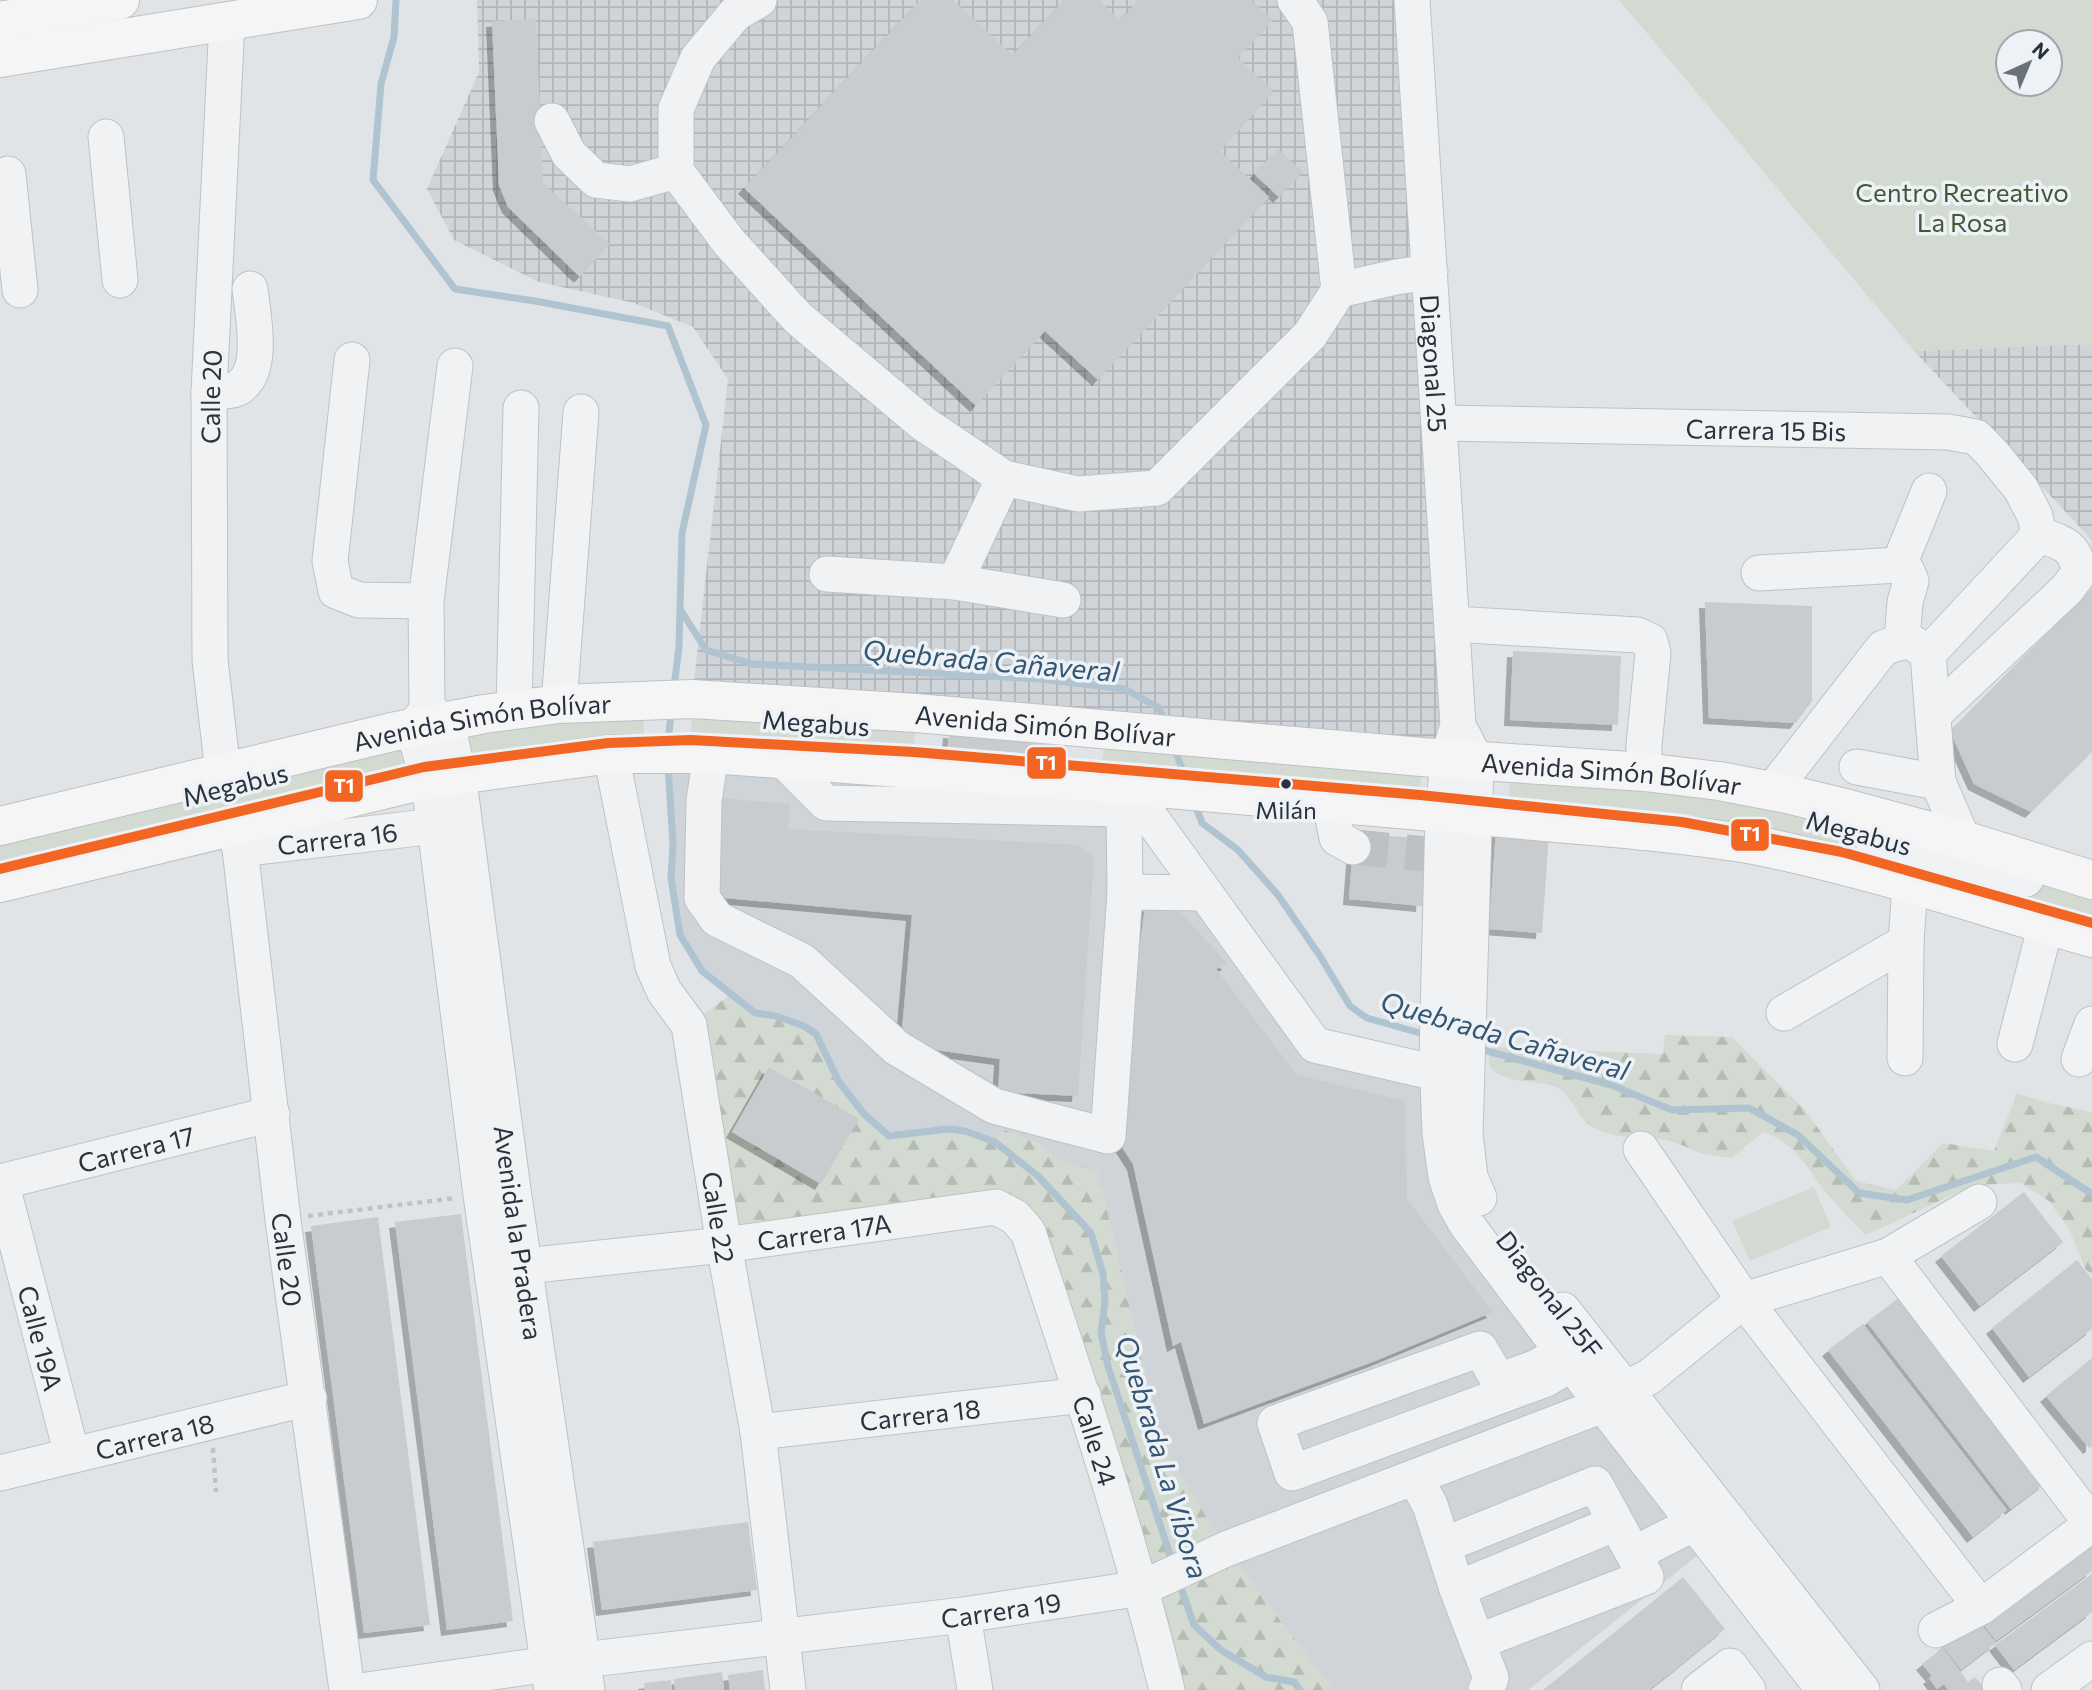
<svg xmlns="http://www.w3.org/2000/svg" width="2092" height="1690" viewBox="0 0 2092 1690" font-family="Commissioner,sans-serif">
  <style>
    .built { fill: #cfd4d9 }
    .industrial { fill: url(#industrial-grid) }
    .green { fill: #d3dad1; fill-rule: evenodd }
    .forest { fill: url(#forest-firs) }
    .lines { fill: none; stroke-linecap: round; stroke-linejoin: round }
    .stream { stroke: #afc3d1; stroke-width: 7 }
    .building { fill: #c9ccce; filter: url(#shadow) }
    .minor-tunnel { stroke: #bcc1c5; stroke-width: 35; stroke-dasharray: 35 18; stroke-linecap: butt }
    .minor-casing { stroke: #bfc2c4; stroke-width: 37 }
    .major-casing { stroke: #bec1c4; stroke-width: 40 }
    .path { stroke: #c0c3c6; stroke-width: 4.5; stroke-dasharray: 5 5; stroke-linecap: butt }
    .minor { stroke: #f0f2f3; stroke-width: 35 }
    .major { stroke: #f5f5f6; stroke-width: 38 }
    .bus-1-casing { stroke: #eef2f6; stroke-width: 16 }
    .bus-1 { stroke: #f26522; stroke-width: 10 }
    .bus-dot { fill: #28333f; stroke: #eef2f6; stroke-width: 2.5 }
    .labels { text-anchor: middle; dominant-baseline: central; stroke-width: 7; stroke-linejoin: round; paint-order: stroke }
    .bus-label { font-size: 24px; fill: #28333f; stroke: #eef2f6 }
    .park-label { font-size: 26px; fill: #415a36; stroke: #eef2f6 }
    .street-label { font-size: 26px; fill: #28333f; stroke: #eef2f6 }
    .water-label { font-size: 28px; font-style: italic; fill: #335672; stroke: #eef2f6 }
    .line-badge { stroke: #eef2f6; stroke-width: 2.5 }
    .badge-label { font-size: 19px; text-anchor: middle; font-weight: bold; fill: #fff }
  </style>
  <defs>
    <pattern id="industrial-grid" width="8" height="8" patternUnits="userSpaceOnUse" patternTransform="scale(1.75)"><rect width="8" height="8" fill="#cfd4d9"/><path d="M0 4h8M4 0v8" fill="none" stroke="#b2b6bb"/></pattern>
    <pattern id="forest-firs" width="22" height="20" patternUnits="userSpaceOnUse" patternTransform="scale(1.75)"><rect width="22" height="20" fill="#d3dad1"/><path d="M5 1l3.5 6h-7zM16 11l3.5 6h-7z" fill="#b5bcb4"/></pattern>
    <filter id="shadow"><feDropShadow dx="-6" dy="6" stdDeviation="0" flood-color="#0004"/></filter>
  </defs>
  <rect width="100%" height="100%" fill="#e1e4e6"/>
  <path class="built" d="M 668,754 L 1100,783 L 1125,892 L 1204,893 L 1315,1045 L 1437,1074 L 1446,1177 L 1711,1545 L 1528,1690 L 1333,1690 L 1226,1549 L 1161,1443 L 1098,1172 L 1057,1159 L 1038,1143 L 1001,1132 L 995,1142 L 965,1131 L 889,1136 L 864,1114 L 839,1083 L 816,1034 L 776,1016 L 755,1013 L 702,971 L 680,935 L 671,878 L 673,844 Z"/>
  <path class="industrial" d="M 477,0 L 1412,0 L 1448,759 L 692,699 L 728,379 L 693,327 L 634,303 L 539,282 L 454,240 L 427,189 L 479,72 Z
    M 2092,344 L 2092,540 L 1914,351 Z"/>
  <path class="green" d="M 1619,0 L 2092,0 L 2092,344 L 1914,351 ZM 2008,42 L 2050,42 L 2050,84 L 2008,84 Z
    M 643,713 L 644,741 L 456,762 L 450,734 Z
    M 692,714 L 915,729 L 914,752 L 691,740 Z
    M 417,741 L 424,767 L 0,869 L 0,842 Z
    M 1104,745 L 1421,773 L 1420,795 L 1102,769 Z
    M 1510,780 L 1627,788 L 1715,798 L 1772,809 L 1846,827 L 2092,897 L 2092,923 L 1508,804 Z
    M 1814,1187 L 1831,1227 L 1750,1261 L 1732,1221 Z"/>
  <path class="forest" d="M 731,994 L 755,1013 L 776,1016 L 804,1026 L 816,1034 L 839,1083 L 864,1114 L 889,1136 L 948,1129 L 965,1131 L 995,1142 L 1001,1132 L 1005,1130 L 1038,1143 L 1057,1159 L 1098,1171 L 1161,1443 L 1226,1549 L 1333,1690 L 1167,1690 L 1015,1216 L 724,1245 L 689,1025 Z
    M 1665,1035 L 1732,1037 L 1805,1110 L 1856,1181 L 1896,1190 L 1943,1143 L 1994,1151 L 2017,1093 L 2044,1102 L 2092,1112 L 2092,1274 L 2086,1270 L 2069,1229 L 2049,1201 L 2020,1183 L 1974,1185 L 1866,1235 C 1853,1222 1840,1209 1828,1195 C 1806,1168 1798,1144 1763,1132 L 1732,1158 C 1723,1157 1714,1156 1705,1154 C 1693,1151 1682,1144 1670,1141 C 1645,1134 1619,1141 1596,1129 C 1576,1120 1574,1095 1556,1087 C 1538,1079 1471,1085 1493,1047 L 1663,1054 Z"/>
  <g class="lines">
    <path class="stream" d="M 396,0 L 394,37 L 381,84 L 373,180 L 455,289 L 535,301 L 668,326 L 706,425 L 682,533 L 679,647 L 674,687
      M 680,609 L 706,650 L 752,664 L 1041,679 L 1125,689 L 1159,708 L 1165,724
      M 668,743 L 671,713
      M 1174,748 L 1186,779
      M 668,765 L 673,844 L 671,878 L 680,935 L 702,971 L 755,1013 L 776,1016 L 804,1026 L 816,1034 L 839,1082 L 864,1114 L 889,1136 L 948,1129 L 965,1131 L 995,1142 L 1038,1176 L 1091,1233 L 1103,1274 L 1105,1301 L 1101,1333 L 1108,1366 L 1173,1564
      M 1195,804 L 1202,823 L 1238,850 L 1278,895 L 1320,956 L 1350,1006 L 1367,1018 L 1427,1035
      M 1476,1048 L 1611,1085 L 1672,1110 L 1749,1108 L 1798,1135 L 1859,1193 L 1907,1200 L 2036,1157 L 2092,1194
      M 1179,1582 L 1194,1625 L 1221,1650 L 1266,1677 L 1294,1682 L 1300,1690"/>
  </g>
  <path class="building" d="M 920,0 L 953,0 L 1012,55 L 1064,0 L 1099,0 L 1120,20 L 1138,0 L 1251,0 L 1273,20 L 1238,58 L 1274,92 L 1220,151 L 1269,197 L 1098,380 L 1045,331 L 976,406 L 744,188 Z
    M 536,19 L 543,183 L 610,244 L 580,277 L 508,207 L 499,185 L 492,21 Z
    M 1278,149 L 1303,172 L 1279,197 L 1254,174 Z
    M 2092,588 L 2092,752 L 2031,812 L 1974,784 L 1950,731 Z
    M 1705,602 L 1812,606 L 1812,701 L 1796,723 L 1709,718 Z
    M 1513,651 L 1621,656 L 1618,725 L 1510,720 Z
    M 949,732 L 1050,740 L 1048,764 L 947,756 Z
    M 719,798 L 790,804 L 788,829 L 1078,845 L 1094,858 L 1078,1096 L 998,1092 L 1000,1059 L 914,1047 L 902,1031 L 912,915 L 714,897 Z
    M 1496,830 L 1549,834 L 1542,933 L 1489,929 Z
    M 1354,833 L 1428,839 L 1422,906 L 1349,899 Z
    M 1145,905 L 1178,910 L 1228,964 L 1216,969 L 1297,1075 L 1405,1101 L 1407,1199 L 1493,1312 L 1375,1361 L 1204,1424 L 1181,1342 L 1173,1346 L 1133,1164 L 1118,1141 L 1133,998 Z
    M 769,1067 L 859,1119 L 821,1184 L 732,1132 Z
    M 2024,1192 L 2063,1242 L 1980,1306 L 1941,1256 Z
    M 461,1214 L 513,1621 L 447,1630 L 395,1222 Z
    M 378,1217 L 430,1625 L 364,1633 L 311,1226 Z
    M 2077,1260 L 2092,1279 L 2092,1329 L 2029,1377 L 1992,1328 Z
    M 1901,1296 L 2045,1483 L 2011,1509 L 1867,1322 Z
    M 1863,1324 L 2007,1510 L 1973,1537 L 1828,1350 Z
    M 2092,1358 L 2092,1446 L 2089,1448 L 2046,1396 Z
    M 748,1522 L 757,1590 L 602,1610 L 593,1542 Z
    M 2092,1534 L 2092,1571 L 1996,1641 L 1978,1617 Z
    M 2092,1574 L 2092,1612 L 2014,1670 L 1995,1645 Z
    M 1683,1577 L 1725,1629 L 1672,1672 L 1649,1690 L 1543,1690 Z
    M 1977,1619 L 1996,1643 L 1961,1670 L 1943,1646 Z
    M 1943,1648 L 1968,1682 L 1975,1677 L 1981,1684 L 1983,1682 L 1990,1690 L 1948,1690 L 1944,1684 L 1937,1689 L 1929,1678 L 1932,1676 L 1922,1664 Z
    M 763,1670 L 765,1690 L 730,1690 L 728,1675 Z
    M 722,1672 L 724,1690 L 675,1690 L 674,1679 Z
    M 671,1680 L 672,1690 L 645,1690 L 644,1683 Z"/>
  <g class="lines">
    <path class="minor-tunnel" d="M 1353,847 L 1427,854"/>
    <g class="minor-casing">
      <g id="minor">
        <path d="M 759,0 L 735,14 L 698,58 L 676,109 L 676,171 L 729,242 L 798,318 L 924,424 L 1004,478 L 1078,494 L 1157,488 L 1310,335 L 1339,290 L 1310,22 L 1295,0"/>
        <path id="s1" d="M 1412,0 L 1458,725 L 1448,759 L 1443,813 L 1437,1057 L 1440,1133 L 1446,1177 L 1455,1204 L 1467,1225 L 1603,1405 L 1824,1690"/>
        <path d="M 552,121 L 569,154 L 596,180 L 630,184 L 676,171"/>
        <path d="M 106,137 L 120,280"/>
        <path d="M 8,174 L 20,290"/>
        <path d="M 1339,290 L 1396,277 L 1430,272"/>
        <path d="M 352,360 L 330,561 L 336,591 L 359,600 L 426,601"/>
        <path d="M 455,366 L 426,601 L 427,710 L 413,728 L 428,779 L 435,826 L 481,1195 L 552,1690"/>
        <path d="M 209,392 C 217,391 229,392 236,389 C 266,374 253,316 250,289"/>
        <path id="s2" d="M 1439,423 L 1948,432 L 1976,437 L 1991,452 L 2021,489 L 2035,516 L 2039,535"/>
        <path d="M 1899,565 L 1929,491"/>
        <path d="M 1759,573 L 1899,565 L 1907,571 L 1911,581 L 1905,602 L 1902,641"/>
        <path d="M 827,574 L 955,582 L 1063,600"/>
        <path d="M 955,582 L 1004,478"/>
        <path d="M 1453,624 L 1637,635 L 1650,641 L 1653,653 L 1644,745 L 1644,772"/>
        <path d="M 1928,654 L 2039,535"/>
        <path d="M 559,704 L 581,412"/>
        <path d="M 514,709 L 521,408"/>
        <path id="s3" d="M 427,710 L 447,722 L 458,774 L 513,1190 L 587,1690"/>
        <path d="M 1933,715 L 2067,589 L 2079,573 C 2076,545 2063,543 2039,535"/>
        <path d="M 1463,735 L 1476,761 L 1465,1134 L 1470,1177 L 1479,1198"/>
        <path id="s4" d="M 611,754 L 653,966 L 664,991 L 689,1025 L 724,1245 L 758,1432 L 788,1690"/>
        <path d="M 711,754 L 704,801 L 702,898 L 717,919 L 802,961 L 897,1048 L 994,1106 L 1108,1136 L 1125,892 L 1124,809 L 1127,785"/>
        <path d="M 783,760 L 826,803 L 1124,809"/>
        <path d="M 1857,767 L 1938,782"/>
        <path id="s5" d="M 223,772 L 210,660 L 209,392 L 227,21"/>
        <path d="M 1127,785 L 1315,1045 L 1458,1078"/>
        <path d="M 1772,791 L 1883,648 C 1905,640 1910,638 1928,654 L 1938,782 L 1963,840"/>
        <path d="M 1330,804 L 1337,838 L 1353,847"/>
        <path id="s6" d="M 234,827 L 240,849 L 283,1220 L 347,1690"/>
        <path d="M 1868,834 L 2026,879"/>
        <path id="s7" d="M 240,849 L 435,826"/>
        <path d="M 1125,892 L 1204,893"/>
        <path d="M 1784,1013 L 1906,942"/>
        <path d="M 2015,1044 L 2043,936"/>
        <path d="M 1905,1058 L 1906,942 L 1910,885"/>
        <path d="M 2079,1059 L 2092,1024"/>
        <path d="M 1641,1149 L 1744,1300 L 1981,1607"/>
        <path id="s8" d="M 0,1182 L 272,1114"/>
        <path id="s9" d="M 1,1182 L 72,1455"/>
        <path d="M 1888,1256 L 2092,1524"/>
        <path id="s10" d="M 525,1266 L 724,1245 L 996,1207 L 1015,1217 L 1028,1232 C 1079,1384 1129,1535 1167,1690"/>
        <path d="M 1563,1310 L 1862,1690"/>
        <path d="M 1564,1351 L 1537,1367 L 1499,1381 L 1480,1349 L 1275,1423 L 1292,1473 L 1546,1379 L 1573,1363"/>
        <path d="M 1625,1389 L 1649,1377 L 1744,1300 L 1888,1256 L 1979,1202"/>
        <path id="s11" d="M 758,1432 L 1083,1395"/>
        <path id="s12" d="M 0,1473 L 309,1398"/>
        <path d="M 1415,1478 L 1430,1505 L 1457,1589 L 1491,1678 L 1486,1690"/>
        <path d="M 1444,1545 L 1595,1484 L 1646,1577 L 1477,1642"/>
        <path d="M 1634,1554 L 1695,1523"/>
        <path d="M 1457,1589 L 1616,1523"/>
        <path d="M 963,1615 L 975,1690"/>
        <path d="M 1936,1630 L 1981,1607 L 2092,1524"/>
        <path d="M 2000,1685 L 2004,1690"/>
        <path id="s13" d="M 367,1690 L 549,1664 L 963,1615 L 1142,1588 L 1226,1549 L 1603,1405"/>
        <path d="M 1699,1690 L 1730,1666 L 1748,1690"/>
        <path d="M 2049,1690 L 2092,1659"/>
      </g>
    </g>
    <g class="major-casing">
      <g id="major">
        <path d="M 0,21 L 120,0"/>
        <path d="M 0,58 L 358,0"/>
        <path id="s14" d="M 0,826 L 392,732 L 484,714 L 559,704 L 692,699 L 916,713 L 1422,757 L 1644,772 L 1719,781 L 1787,794 L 1849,809 L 1963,840 L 2092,880"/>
        <path d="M 0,883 L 428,779 L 611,754 L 711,754 L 1100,783 L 1626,829 C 1672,834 1718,838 1764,847 C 1875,870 1983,907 2092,938"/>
      </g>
    </g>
    <path class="path" d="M 308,1216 L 456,1198
      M 213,1448 L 216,1492"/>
    <use href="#minor" class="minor"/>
    <use href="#major" class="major"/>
    <g class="bus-1-casing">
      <path id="bus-1" d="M 0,869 L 424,767 L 608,743 L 691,740 L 914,752 L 1420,795 L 1682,822 L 1842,852 L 2092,923"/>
    </g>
    <use href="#bus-1" class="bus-1"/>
  </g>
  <circle class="bus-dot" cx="1286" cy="784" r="6"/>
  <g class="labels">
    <g class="bus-label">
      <text x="1286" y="809">Milán</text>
    </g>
    <g class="park-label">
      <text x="1962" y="191">Centro Recreativo<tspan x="1962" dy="30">La Rosa</tspan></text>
    </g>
    <g class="street-label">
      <text stroke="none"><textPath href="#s1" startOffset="364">Diagonal 25</textPath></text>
      <text stroke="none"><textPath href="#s5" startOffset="376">Calle 20</textPath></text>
      <text stroke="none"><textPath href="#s2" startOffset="327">Carrera 15 Bis</textPath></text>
      <text transform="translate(816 722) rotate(4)">Megabus</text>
      <text stroke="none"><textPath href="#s14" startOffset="494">Avenida Simón Bolívar</textPath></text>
      <text stroke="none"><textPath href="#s14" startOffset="1060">Avenida Simón Bolívar</textPath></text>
      <text stroke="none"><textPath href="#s14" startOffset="1628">Avenida Simón Bolívar</textPath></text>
      <text transform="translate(235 784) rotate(-14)">Megabus</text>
      <text transform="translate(1859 832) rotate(15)">Megabus</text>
      <text stroke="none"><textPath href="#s7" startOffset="98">Carrera 16</textPath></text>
      <text stroke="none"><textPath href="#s8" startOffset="140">Carrera 17</textPath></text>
      <text stroke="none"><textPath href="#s4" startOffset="480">Calle 22</textPath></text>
      <text stroke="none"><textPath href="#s10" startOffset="301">Carrera 17A</textPath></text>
      <text stroke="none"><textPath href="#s3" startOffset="539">Avenida la Pradera</textPath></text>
      <text stroke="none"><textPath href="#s6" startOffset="436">Calle 20</textPath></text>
      <text transform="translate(1550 1294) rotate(52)">Diagonal 25F</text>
      <text stroke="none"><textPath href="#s9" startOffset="161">Calle 19A</textPath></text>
      <text stroke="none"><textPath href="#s11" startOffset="163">Carrera 18</textPath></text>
      <text stroke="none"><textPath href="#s12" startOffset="159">Carrera 18</textPath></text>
      <text stroke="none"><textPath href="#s10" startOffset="735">Calle 24</textPath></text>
      <text stroke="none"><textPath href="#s13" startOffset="639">Carrera 19</textPath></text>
    </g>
    <g class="water-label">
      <text transform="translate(991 660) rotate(5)">Quebrada Cañaveral</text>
      <text transform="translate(1505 1035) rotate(16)">Quebrada Cañaveral</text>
      <text transform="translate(1163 1457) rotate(73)">Quebrada La Vibora</text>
    </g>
  </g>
  <g class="line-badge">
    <rect x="1026" y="746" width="41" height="34" rx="7" fill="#f26522"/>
    <rect x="324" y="769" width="40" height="34" rx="7" fill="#f26522"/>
    <rect x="1730" y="818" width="40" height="34" rx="7" fill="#f26522"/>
  </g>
  <g class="badge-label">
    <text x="1046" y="770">T1</text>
    <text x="344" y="793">T1</text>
    <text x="1750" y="841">T1</text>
  </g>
  <g transform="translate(2029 63) rotate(44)"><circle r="33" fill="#eef2f6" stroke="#9fa6ad" stroke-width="2"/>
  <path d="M0-5L12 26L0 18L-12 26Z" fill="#697179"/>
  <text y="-10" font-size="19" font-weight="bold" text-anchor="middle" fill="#28333f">N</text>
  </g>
</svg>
